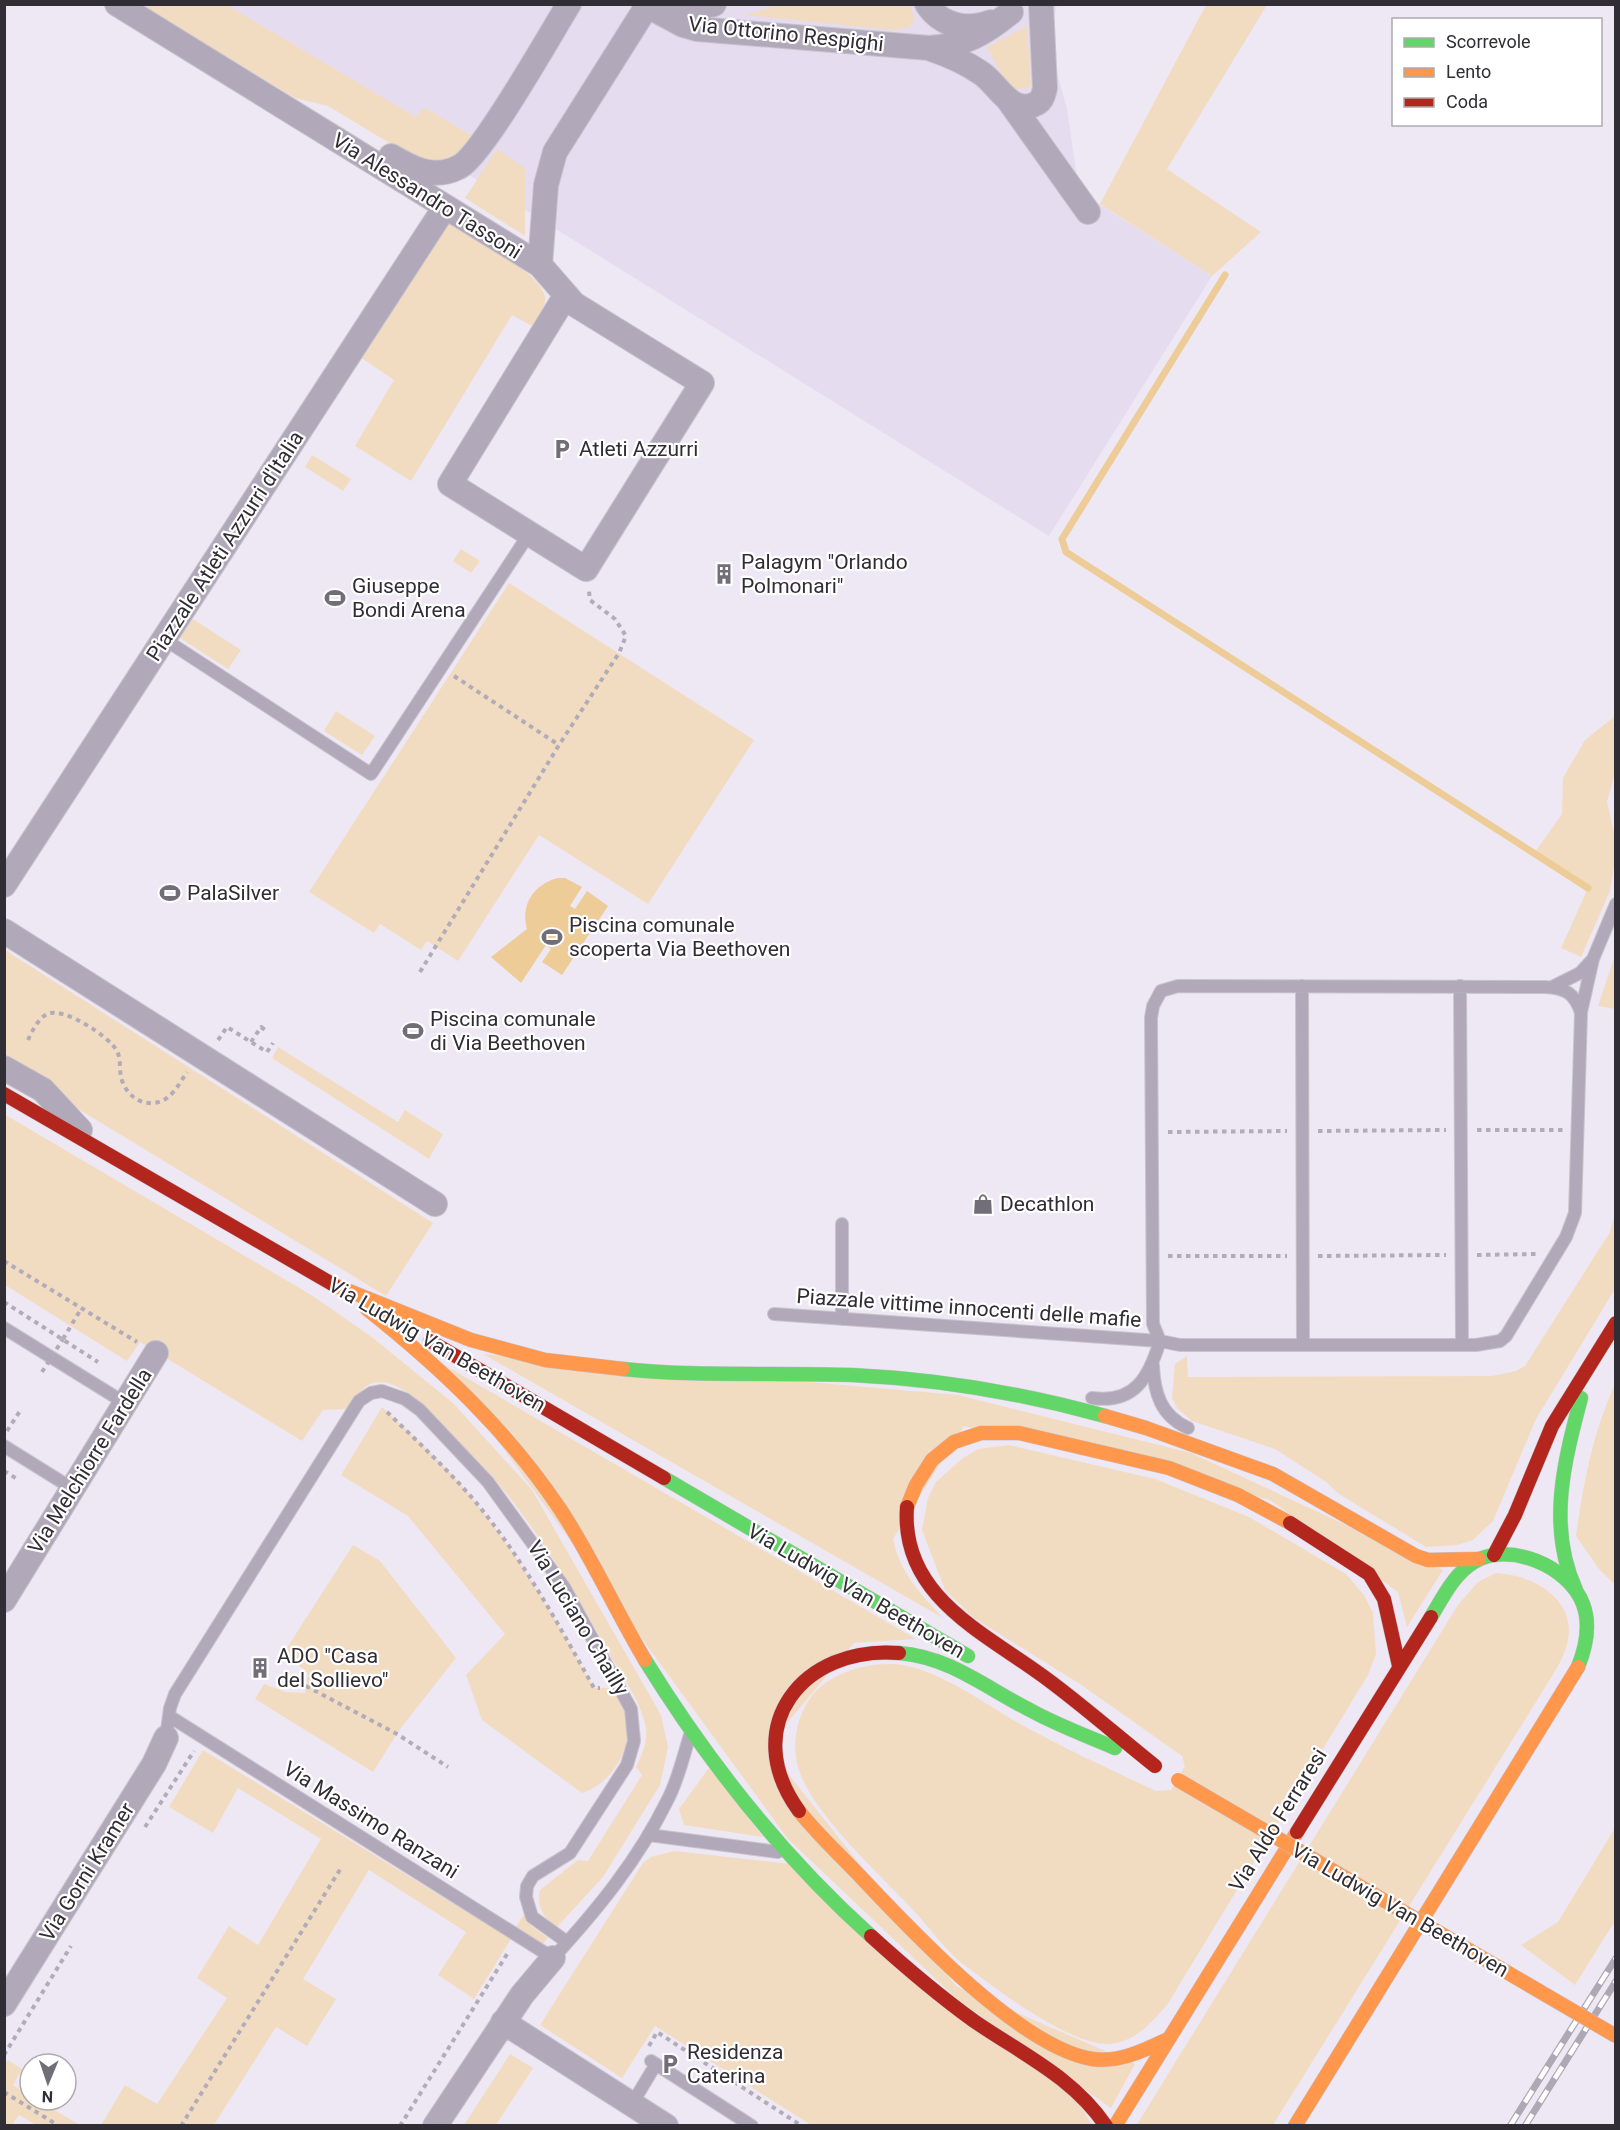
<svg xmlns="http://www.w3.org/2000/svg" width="1620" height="2130" viewBox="0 0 1620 2130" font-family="Roboto,sans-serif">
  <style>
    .built { fill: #e6dcf0 }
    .green { fill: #f2dcc1 }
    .water { fill: #edcc98 }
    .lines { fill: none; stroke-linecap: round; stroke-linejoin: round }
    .stream { stroke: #edcc98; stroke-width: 7 }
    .lane-casing { stroke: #c8c3cd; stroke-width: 14 }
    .street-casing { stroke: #c8c3cd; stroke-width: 26 }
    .fast-casing { stroke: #c8c3cd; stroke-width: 15 }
    .slow-casing { stroke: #c8c3cd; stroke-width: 15 }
    .jam-casing { stroke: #c8c3cd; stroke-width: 15 }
    .path { stroke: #b2acb9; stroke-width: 4; stroke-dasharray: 4.5 4.5; stroke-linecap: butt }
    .lane { stroke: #b1a9b9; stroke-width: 12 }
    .street { stroke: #b1a9b9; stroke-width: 24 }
    .fast { stroke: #63d668; stroke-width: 14 }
    .slow { stroke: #ff974d; stroke-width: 14 }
    .jam { stroke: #b3261e; stroke-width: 14 }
    .rail-casing { stroke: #aea8b4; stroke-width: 7 }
    .rail { stroke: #fff; stroke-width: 4.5; stroke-dasharray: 14; stroke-linecap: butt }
    .slow-bridge-casing { stroke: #c8c3cd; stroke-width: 15; stroke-linecap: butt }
    .path-bridge { stroke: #b2acb9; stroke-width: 4; stroke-dasharray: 4.5 4.5; stroke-linecap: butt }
    .slow-bridge { stroke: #ff974d; stroke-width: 14 }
    .labels { text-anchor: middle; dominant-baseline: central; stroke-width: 4.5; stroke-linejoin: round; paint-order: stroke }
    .street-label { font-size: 21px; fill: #302d34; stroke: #fff }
    .poi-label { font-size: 21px; fill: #302d34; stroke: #fff; text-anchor: start }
  </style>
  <rect width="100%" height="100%" fill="#eee8f4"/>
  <path class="built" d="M 196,5 L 1057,5 L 1048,39 L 1067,109 L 1079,191 L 1212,276 L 1049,536 Z"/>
  <path class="green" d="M 909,4 L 915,20 L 908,28 L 893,30 L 745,15 L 778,5 Z
    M 142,5 L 227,5 L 416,117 L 424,107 L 472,136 L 459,154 L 424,164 L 328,106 L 295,98 Z
    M 1206,5 L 1267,5 L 1167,169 L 1261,232 L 1212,276 L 1100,204 Z
    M 1027,26 L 1031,87 L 1010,91 L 987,47 Z
    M 497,149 L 525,168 L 525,236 L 465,198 Z
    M 445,220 C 467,234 541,271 545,297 C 547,306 536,318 532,326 L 512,315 L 411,481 L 355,446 L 394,380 L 360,357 Z
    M 312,455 L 351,479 L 343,491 L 305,467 Z
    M 461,549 L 480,561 L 471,573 L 453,561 Z
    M 509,583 L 754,740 L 648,904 L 539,835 L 458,961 L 427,941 L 421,950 L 380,924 L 374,933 L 309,892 Z
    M 193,619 L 241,650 L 228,669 L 180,638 Z
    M 336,711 L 375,736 L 362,755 L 324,731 Z
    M 1615,716 L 1615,773 L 1607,802 L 1615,837 L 1615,860 L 1610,891 L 1581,957 L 1561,948 L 1588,888 L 1535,852 L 1562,814 L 1563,778 L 1585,740 Z
    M 5,950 L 433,1223 L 386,1296 L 80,1110 L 24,1065 L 5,1054 Z
    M 1615,955 L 1615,1009 L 1598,1006 Z
    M 278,1047 L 398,1122 L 405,1110 L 443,1134 L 429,1159 L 272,1058 Z
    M 4,1114 L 313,1296 L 373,1338 L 453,1403 L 532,1490 L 661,1715 L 668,1747 L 660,1785 L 603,1877 L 556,1928 C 544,1919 536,1905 540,1890 L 578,1860 L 588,1861 L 642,1775 L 636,1767 C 642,1755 648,1741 646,1728 C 642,1704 624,1679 612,1658 C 577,1596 539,1531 492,1476 C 478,1461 462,1446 447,1430 C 430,1413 402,1377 373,1383 C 362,1386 355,1400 349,1409 L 323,1410 L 302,1441 L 140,1342 L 127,1361 L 5,1285 Z
    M 1615,1213 L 1615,1289 L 1536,1419 L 1493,1521 L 1473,1540 L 1457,1545 L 1426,1547 L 1339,1494 L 1326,1482 L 1275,1449 L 1192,1421 L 1177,1408 L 1172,1398 L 1175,1364 L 1187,1356 L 1188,1377 L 1492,1376 L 1516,1371 L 1525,1366 L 1610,1232 Z
    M 483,1354 L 958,1395 L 1191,1453 L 1443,1570 L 1407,1627 L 1398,1592 L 1270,1500 L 964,1426 L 893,1539 C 900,1573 920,1593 943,1618 Z
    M 441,1363 L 916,1639 L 854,1643 L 767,1747 L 956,1986 L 1135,2064 L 1111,2108 L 958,2000 L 788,1839 Z
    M 1615,1384 L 1615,1585 L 1599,1569 L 1576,1536 C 1583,1484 1593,1432 1615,1384 Z
    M 382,1407 C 414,1437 448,1467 475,1502 C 522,1560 558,1624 594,1688 L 613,1688 C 617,1696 622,1705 625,1713 C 636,1745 612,1784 582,1793 L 482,1720 L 466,1675 L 505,1634 L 408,1516 L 341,1475 Z
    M 1009,1445 L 1155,1479 L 1249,1517 L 1346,1574 L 1364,1595 L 1373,1613 L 1376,1654 L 1368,1675 L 1167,2005 C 1150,2024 1135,2042 1109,2044 C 1071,2046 993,1987 963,1964 C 945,1950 930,1928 914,1911 C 881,1875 814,1816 799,1770 C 791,1746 796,1718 811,1697 C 828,1674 864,1663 892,1664 C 934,1665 986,1705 1022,1725 C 1066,1749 1111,1770 1156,1791 L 1171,1790 L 1185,1766 L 1182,1756 L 1080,1684 L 974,1618 L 945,1590 L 922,1530 L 928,1498 L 936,1482 L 963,1458 L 978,1449 Z
    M 353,1545 L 380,1561 L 456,1658 L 400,1729 L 373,1772 L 255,1699 L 264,1684 L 286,1692 L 305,1693 L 308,1673 L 295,1662 L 281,1657 Z
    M 1496,1573 C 1536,1575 1581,1602 1566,1648 C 1561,1663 1552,1676 1544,1689 L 1273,2125 L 1136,2126 L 1458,1605 L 1478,1582 Z
    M 203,1750 L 511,1939 L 474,1999 L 438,1975 L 466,1932 L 369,1870 L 303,1979 L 336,1999 L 307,2046 L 276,2027 L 214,2125 L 101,2125 L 125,2085 L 157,2104 L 227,1998 L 197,1978 L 229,1926 L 258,1945 L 321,1839 L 238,1788 L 213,1833 L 169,1807 Z
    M 709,1768 L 763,1837 L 684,1825 L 679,1809 Z
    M 1615,1828 L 1615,1921 L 1575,1985 L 1521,1945 L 1558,1922 Z
    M 674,1851 L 790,1864 L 1076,2098 L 1092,2125 L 811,2125 L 655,2026 L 622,2078 L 540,2025 L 643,1863 L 651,1857 Z
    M 524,1914 L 531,1926 L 548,1938 L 542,1944 L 516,1927 Z
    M 510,2054 L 533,2068 L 496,2125 L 464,2125 Z
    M 8,2060 L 22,2069 L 13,2085 L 30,2096 L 30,2100 L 37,2100 L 80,2125 L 36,2125 L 19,2115 L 12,2125 L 5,2125 L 4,2066 Z"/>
  <path class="water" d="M 558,878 L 565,878 L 582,887 L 570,906 L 575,909 L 587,891 L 608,906 L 562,975 L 542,962 L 551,949 L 546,945 L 521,983 L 491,957 L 527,929 C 520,905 534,884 558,878 Z"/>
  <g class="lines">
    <path class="stream" d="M 1225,275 L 1062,539 L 1066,552 L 1588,888"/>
    <g class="lane-casing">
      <path id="lane" d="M 164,639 L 371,774 L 529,534
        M 1593,959 L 1616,904
        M 1178,986 L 1545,987 C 1565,988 1575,993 1581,1013 L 1575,1213 L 1566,1237 L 1506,1336 L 1500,1341 L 1476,1345 L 1180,1345 L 1160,1341 L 1153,1324 L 1151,1018 L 1153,1006 L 1161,991 Z
        M 1302,986 L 1303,1345
        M 1460,986 L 1462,1345
        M 1552,987 L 1580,973 L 1593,959 L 1581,1012
        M 774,1314 L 1160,1341 C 1149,1377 1135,1404 1092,1398
        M 842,1319 L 842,1224
        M 4,1328 L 125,1403
        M 1153,1365 C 1154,1393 1161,1416 1188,1428
        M 4,1446 L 73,1489
        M 169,1716 L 553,1958 C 597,1910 638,1860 667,1801 C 678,1781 683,1757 690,1735
        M 166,1738 L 170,1708 L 175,1694 L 359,1401 L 371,1393 L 382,1391 L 405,1399 L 420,1410 L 488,1482 L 564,1587 L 631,1709 L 634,1741 L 627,1765 L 570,1853 L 533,1876 L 527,1886 L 526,1897 L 532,1917 L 567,1942
        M 649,1835 L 778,1852
        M 651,2061 L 752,2126
        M 632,2104 L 656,2064"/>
    </g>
    <g class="street-casing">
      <path id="street" d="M 117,4 L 540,265 L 574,304 L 702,383 L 586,569 L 450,484 L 566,295
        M 644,4 L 683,25 L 697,29 L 929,48 C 963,46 986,33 1011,12
        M 927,4 C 941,26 967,31 991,22
        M 661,10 L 681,12 L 714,4
        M 931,49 C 949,55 965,62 981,73 C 997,83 1010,114 1033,105 C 1042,102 1043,96 1045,88 L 1041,4
        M 1009,101 L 1088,212
        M 391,156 C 413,169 434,180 459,167 C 482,156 551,33 569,4
        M 540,265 L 546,185 L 555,152 L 647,6
        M 4,885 L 445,207
        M 4,931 L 435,1204
        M 4,1068 L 43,1090 L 80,1130
        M 4,1600 L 156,1353
        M 4,2004 L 154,1764 L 166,1738
        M 503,2022 L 666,2126
        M 435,2126 L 522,1995 L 553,1958"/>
    </g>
    <g class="fast-casing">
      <path id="fast" d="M 623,1369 C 699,1377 776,1372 852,1375 C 938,1379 1022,1393 1105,1416
        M 664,1478 L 968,1656
        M 1576,1590 C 1547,1527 1564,1462 1581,1398
        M 1431,1617 C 1443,1597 1454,1574 1474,1562 C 1509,1541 1569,1566 1583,1604 C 1591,1625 1586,1647 1578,1667
        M 899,1653 C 950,1657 986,1688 1030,1710 C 1057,1725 1087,1736 1115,1748
        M 645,1660 C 708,1762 782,1856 871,1936"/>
    </g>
    <g class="slow-casing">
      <path id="slow" d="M 334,1285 L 471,1340 L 545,1360 L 623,1369
        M 367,1309 C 440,1367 508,1431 560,1509 C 592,1557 615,1610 645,1660
        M 1105,1416 L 1146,1428 L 1273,1474 L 1416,1556 L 1428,1560 L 1479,1559
        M 907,1507 L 916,1485 L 932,1460 L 954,1442 L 981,1433 L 1019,1433 L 1169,1468 L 1238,1495 L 1290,1523
        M 799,1811 C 817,1834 838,1853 858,1874 C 909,1928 1019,2047 1092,2059 C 1118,2063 1143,2051 1166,2040
        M 1115,2126 L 1297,1832
        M 1295,2126 L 1578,1667"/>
    </g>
    <g class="jam-casing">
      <path id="jam" d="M 4,1094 L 334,1285
        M 430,1341 L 664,1478
        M 907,1507 C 900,1599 990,1635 1051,1682 C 1087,1709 1120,1738 1155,1766
        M 1290,1523 L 1369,1574 L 1384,1599 L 1399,1666
        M 1494,1555 L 1515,1515 L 1552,1426 L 1616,1323
        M 799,1811 C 738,1727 803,1645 899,1653
        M 1297,1832 L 1431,1617
        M 871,1936 C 904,1966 938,1995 974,2021 C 1022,2054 1073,2077 1106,2126"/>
    </g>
    <path class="path" d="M 454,676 L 559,745
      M 420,972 L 559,745 L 619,653 L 626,636 L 615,619 L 590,600 L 589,591
      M 28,1040 C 32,1031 38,1019 47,1014 C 63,1006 110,1037 117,1051 C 122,1061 118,1073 123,1083 C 132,1105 159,1111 174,1091 C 179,1085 183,1078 187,1072
      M 218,1040 L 227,1027 L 267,1052 L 273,1043
      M 251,1042 L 261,1027 L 268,1032
      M 1477,1130 L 1563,1130
      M 1318,1131 L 1446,1130
      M 1168,1132 L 1287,1131
      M 1477,1255 L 1536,1254
      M 1168,1256 L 1287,1256
      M 1318,1256 L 1446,1255
      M 4,1261 L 137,1342
      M 4,1302 L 98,1362
      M 63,1339 L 81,1309
      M 387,1412 C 417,1441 447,1469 474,1500 C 522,1557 558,1624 594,1688 L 600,1688
      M 7,1431 L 20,1411
      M 4,1471 L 19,1480
      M 306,1686 L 397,1734 L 448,1767
      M 145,1827 L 194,1751
      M 649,2046 L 657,2032 L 802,2126
      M 4,2055 L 71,1946
      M 4,2092 L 59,2126
      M 181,2126 L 341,1868
      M 400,2126 L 509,1951"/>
    <use href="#lane" class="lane"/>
    <use href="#street" class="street"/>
    <use href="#fast" class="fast"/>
    <use href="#slow" class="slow"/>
    <use href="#jam" class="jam"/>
    <g class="rail-casing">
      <path id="rail" d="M 1510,2126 L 1616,1958
        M 1525,2126 L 1616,1981"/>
    </g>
    <use href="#rail" class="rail"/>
    <g class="slow-bridge-casing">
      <path id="slow-bridge" d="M 1178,1780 L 1616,2036"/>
    </g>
    <path class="path-bridge" d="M 42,1372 L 63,1339"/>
    <use href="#slow-bridge" class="slow-bridge"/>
  </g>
  <defs>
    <g id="parking-bare" transform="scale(1.62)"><path d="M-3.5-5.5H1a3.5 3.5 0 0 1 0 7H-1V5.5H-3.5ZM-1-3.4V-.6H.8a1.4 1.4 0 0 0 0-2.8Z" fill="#726e77" stroke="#fff" stroke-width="2.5" paint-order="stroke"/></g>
    <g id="building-bare" transform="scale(1.62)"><path d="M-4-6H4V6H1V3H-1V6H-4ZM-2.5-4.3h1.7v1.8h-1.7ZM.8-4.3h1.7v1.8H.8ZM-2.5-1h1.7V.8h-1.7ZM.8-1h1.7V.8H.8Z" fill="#726e77" stroke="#fff" stroke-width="2.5" paint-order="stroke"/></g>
    <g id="stadium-bare" transform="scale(1.62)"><path d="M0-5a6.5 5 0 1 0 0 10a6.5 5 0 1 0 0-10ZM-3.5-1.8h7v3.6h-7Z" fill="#726e77" stroke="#fff" stroke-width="2.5" paint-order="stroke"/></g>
    <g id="shop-bare" transform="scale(1.62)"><path d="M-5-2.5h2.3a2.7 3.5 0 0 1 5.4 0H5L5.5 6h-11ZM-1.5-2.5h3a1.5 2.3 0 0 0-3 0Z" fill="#726e77" stroke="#fff" stroke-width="2.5" paint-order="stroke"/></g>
  </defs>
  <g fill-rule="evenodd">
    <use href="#parking-bare" x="562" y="449"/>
    <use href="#building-bare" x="724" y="574"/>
    <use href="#stadium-bare" x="335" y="598"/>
    <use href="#stadium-bare" x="170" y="893"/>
    <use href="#stadium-bare" x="552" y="937"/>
    <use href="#stadium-bare" x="413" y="1031"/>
    <use href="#shop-bare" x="983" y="1204"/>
    <use href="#building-bare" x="260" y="1668"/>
    <use href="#parking-bare" x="670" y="2064"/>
  </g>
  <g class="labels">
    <g class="street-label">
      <text transform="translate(786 34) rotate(6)">Via Ottorino Respighi</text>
      <text transform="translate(427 196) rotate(32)">Via Alessandro Tassoni</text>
      <text transform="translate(225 546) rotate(-57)">Piazzale Atleti Azzurri d'Italia</text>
      <text transform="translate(969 1308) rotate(4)">Piazzale vittime innocenti delle mafie</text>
      <text transform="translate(437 1345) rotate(30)">Via Ludwig Van Beethoven</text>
      <text transform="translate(90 1461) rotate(-58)">Via Melchiorre Fardella</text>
      <text transform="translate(856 1591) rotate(30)">Via Ludwig Van Beethoven</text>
      <text transform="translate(578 1618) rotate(59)">Via Luciano Chailly</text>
      <text transform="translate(371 1820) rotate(32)">Via Massimo Ranzani</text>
      <text transform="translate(1278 1820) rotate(-58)">Via Aldo Ferraresi</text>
      <text transform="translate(87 1872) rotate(-58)">Via Gorni Kramer</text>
      <text transform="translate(1400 1910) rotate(30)">Via Ludwig Van Beethoven</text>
    </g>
    <g class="poi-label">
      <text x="579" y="449">Atleti Azzurri</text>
      <text x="741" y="562">Palagym "Orlando<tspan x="741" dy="24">Polmonari"</tspan></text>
      <text x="352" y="586">Giuseppe<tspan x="352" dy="24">Bondi Arena</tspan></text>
      <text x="187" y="893">PalaSilver</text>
      <text x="569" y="925">Piscina comunale<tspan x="569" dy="24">scoperta Via Beethoven</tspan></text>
      <text x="430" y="1019">Piscina comunale<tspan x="430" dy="24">di Via Beethoven</tspan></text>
      <text x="1000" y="1204">Decathlon</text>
      <text x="277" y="1656">ADO "Casa<tspan x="277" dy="24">del Sollievo"</tspan></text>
      <text x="687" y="2052">Residenza<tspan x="687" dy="24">Caterina</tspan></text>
    </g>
  </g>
  <rect width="1620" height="2130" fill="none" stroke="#302d34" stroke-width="12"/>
  <rect x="1392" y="18" width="210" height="108" fill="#ffffff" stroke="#acabae" stroke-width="1.5"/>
  <rect x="1404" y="38" width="30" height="9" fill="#63d668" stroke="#acabae" stroke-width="1.5"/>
  <text x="1446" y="48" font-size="18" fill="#302d34">Scorrevole</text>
  <rect x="1404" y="68" width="30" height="9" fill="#ff974d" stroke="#acabae" stroke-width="1.5"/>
  <text x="1446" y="78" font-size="18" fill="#302d34">Lento</text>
  <rect x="1404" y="98" width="30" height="9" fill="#b3261e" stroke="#acabae" stroke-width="1.5"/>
  <text x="1446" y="108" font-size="18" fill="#302d34">Coda</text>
  <g transform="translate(48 2082) rotate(182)"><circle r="28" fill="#ffffff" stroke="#acabae" stroke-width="1.5"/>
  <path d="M0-4.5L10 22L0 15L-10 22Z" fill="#726e77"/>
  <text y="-9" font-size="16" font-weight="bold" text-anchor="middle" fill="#302d34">N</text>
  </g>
</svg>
